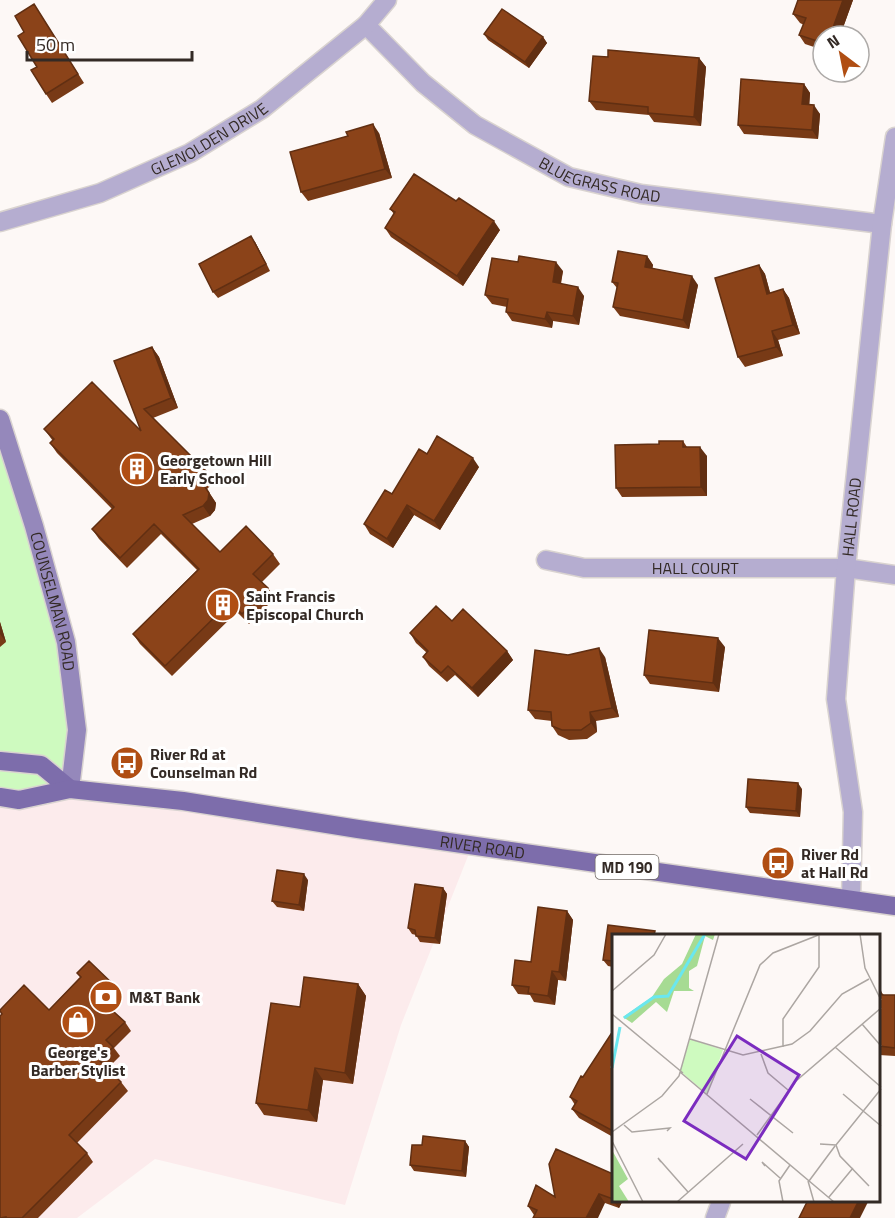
<svg xmlns="http://www.w3.org/2000/svg" width="895" height="1218" viewBox="0 0 895 1218" font-family="'Titillium Web',sans-serif">
  <style>
    .commercial { fill: #fcebec }
    .green { fill: #cefabf }
    .lines { fill: none; stroke-linecap: round; stroke-linejoin: round }
    .street-casing { stroke: #d9d3d0; stroke-width: 21 }
    .secondary-casing { stroke: #d9d3d0; stroke-width: 21 }
    .primary-casing { stroke: #d9d3d0; stroke-width: 21 }
    .street { stroke: #b5add0; stroke-width: 18 }
    .secondary { stroke: #9588bb; stroke-width: 18 }
    .primary { stroke: #7d6dab; stroke-width: 18 }
    .wall { fill: #783a16 }
    .shaded-wall { fill: #612f12 }
    .building { fill: #8b4319; stroke: #612f12; stroke-width: 1.5 }
    .labels { text-anchor: middle; dominant-baseline: central; stroke-width: 6; stroke-linejoin: round; paint-order: stroke }
    .shield { fill: #fff; stroke: #706a66; stroke-width: 1.5 }
    .shield-label { font-size: 15px; font-weight: bold; fill: #332a25 }
    .street-label { font-size: 16px; fill: #332a25; stroke: #fff }
    .poi-label { font-size: 16px; font-weight: bold; fill: #332a25; stroke: #fff; text-anchor: start }
    .inset-river { fill: none; stroke: #6ae7ef; stroke-width: 3 }
    .inset-road { fill: none; stroke: #aca6a2; stroke-width: 1.5 }
    .view { fill: #7b2cbf; fill-opacity: 0.15; stroke: #7b2cbf; stroke-width: 3 }
    .inset-edge { fill: none; stroke: #332a25; stroke-width: 3 }
  </style>
  <rect width="100%" height="100%" fill="#fdf8f6"/>
  <path class="commercial" d="M 70,789 L 472,846 L 401,1025 L 345,1205 L 155,1159 L 77,1218 L 0,1218 L 0,796 Z"/>
  <path class="green" d="M 0,419 L 65,642 L 70,789 L 0,796 Z"/>
  <g class="lines">
    <g class="street-casing">
      <g id="street">
        <path id="s1" d="M 366,25 L 423,83 L 475,125 L 569,177 L 641,194 L 882,224"/>
        <path id="s2" d="M 0,222 L 100,193 L 190,153 L 262,109 L 366,25 L 387,0"/>
        <path id="s3" d="M 546,560 L 584,568 L 846,568 L 895,575"/>
        <path id="s4" d="M 851,899 L 853,812 L 836,699 L 846,568 L 882,224 L 895,137"/>
        <path d="M 715,1218 L 721,1202"/>
      </g>
    </g>
    <g class="secondary-casing">
      <g id="secondary">
        <path id="s5" d="M 0,419 L 34,526 L 66,642 L 77,730 L 70,789"/>
      </g>
    </g>
    <g class="primary-casing">
      <g id="primary">
        <path d="M 0,761 L 41,765 L 70,789"/>
        <path id="s6" d="M 0,797 L 19,800 L 70,789 L 183,801 L 358,829 L 895,906"/>
      </g>
    </g>
    <use href="#street" class="street"/>
    <use href="#secondary" class="secondary"/>
    <use href="#primary" class="primary"/>
  </g>
  <path class="wall" d="M 798,0 L 853,0 L 840,36 L 823,36 L 823,50 L 805,44 L 799,35 L 804,25 L 800,23 L 793,14 Z
    M 34,4 L 84,83 L 52,103 L 46,94 L 24,32 Z
    M 484,34 L 543,37 L 547,43 L 529,68 L 488,40 Z
    M 608,57 L 699,58 L 706,67 L 701,126 L 654,122 L 649,115 L 596,110 L 589,101 Z
    M 804,84 L 810,93 L 809,104 L 820,114 L 818,139 L 744,134 L 738,125 Z
    M 379,133 L 392,178 L 308,201 L 301,192 Z
    M 390,209 L 500,230 L 463,286 L 391,237 L 385,228 L 394,214 Z
    M 255,242 L 270,271 L 218,298 L 213,292 Z
    M 647,256 L 653,265 L 652,269 L 698,285 L 689,329 L 620,316 L 613,307 L 617,288 L 612,282 Z
    M 759,265 L 765,274 L 770,293 L 783,289 L 789,298 L 800,334 L 778,340 L 783,356 L 745,367 L 738,357 Z
    M 563,271 L 561,284 L 584,296 L 579,325 L 553,321 L 552,328 L 512,321 L 506,312 L 507,307 L 492,304 L 485,295 Z
    M 152,347 L 159,357 L 178,408 L 153,418 L 207,472 L 214,482 L 207,489 L 216,503 L 215,510 L 210,516 L 192,524 L 220,552 L 273,554 L 280,564 L 262,582 L 268,588 L 275,598 L 249,624 L 237,612 L 172,676 L 140,644 L 133,634 L 197,570 L 161,534 L 127,568 L 99,539 L 92,529 L 112,509 L 57,453 L 50,443 L 53,441 L 44,429 L 141,431 Z
    M 683,441 L 687,447 L 707,456 L 707,496 L 622,497 L 616,488 L 659,444 Z
    M 427,454 L 479,467 L 440,530 L 414,515 L 393,548 L 370,534 L 364,524 Z
    M 452,621 L 507,651 L 513,660 L 478,697 L 455,675 L 447,682 L 429,666 L 423,657 L 427,653 L 416,643 L 410,633 Z
    M 0,622 L 6,642 L 0,647 Z
    M 725,647 L 719,692 L 650,684 L 644,675 Z
    M 568,655 L 605,657 L 619,717 L 596,721 L 597,732 L 587,739 L 569,740 L 558,735 L 552,726 L 552,721 L 535,719 L 528,710 Z
    M 802,789 L 800,817 L 750,813 L 746,807 Z
    M 308,880 L 304,911 L 277,907 L 272,901 Z
    M 443,888 L 447,894 L 440,944 L 420,942 L 416,935 L 412,934 L 408,928 Z
    M 567,911 L 573,920 L 566,981 L 558,980 L 555,1005 L 534,1002 L 530,995 L 518,994 L 512,985 L 531,962 Z
    M 613,936 L 613,967 L 608,966 L 603,960 Z
    M 77,973 L 117,988 L 123,997 L 111,1009 L 125,1022 L 131,1031 L 114,1048 L 120,1056 L 108,1068 L 121,1082 L 128,1091 L 77,1143 L 87,1153 L 93,1162 L 38,1218 L 0,1218 L 2,1014 L 0,1011 L 49,1010 L 80,977 Z
    M 358,984 L 366,996 L 353,1084 L 323,1080 L 317,1122 L 264,1115 L 256,1103 L 300,1007 Z
    M 879,990 L 884,995 L 895,995 L 895,1056 L 879,1055 Z
    M 613,1035 L 613,1137 L 579,1118 L 572,1109 L 575,1105 L 570,1097 Z
    M 465,1141 L 469,1147 L 466,1177 L 414,1171 L 410,1165 L 422,1145 Z
    M 613,1174 L 613,1202 L 622,1202 L 619,1208 L 605,1203 L 534,1215 L 528,1206 L 555,1197 Z"/>
  <path class="shaded-wall" d="M 843,0 L 853,0 L 840,36 L 830,36 Z
    M 543,37 L 547,43 L 529,68 L 525,62 Z
    M 699,58 L 706,67 L 701,126 L 694,117 Z
    M 804,84 L 810,93 L 809,113 L 802,104 Z
    M 814,105 L 820,114 L 818,139 L 812,130 Z
    M 373,124 L 379,133 L 392,178 L 385,169 Z
    M 494,221 L 500,230 L 463,286 L 457,276 Z
    M 251,236 L 255,242 L 270,271 L 266,264 Z
    M 647,256 L 653,265 L 651,276 L 645,267 Z
    M 556,262 L 563,271 L 559,291 L 553,282 Z
    M 759,265 L 765,274 L 773,303 L 767,294 Z
    M 692,276 L 698,285 L 689,329 L 683,320 Z
    M 578,287 L 584,296 L 579,325 L 573,316 Z
    M 783,289 L 789,298 L 800,334 L 793,325 Z
    M 547,312 L 553,321 L 552,328 L 545,319 Z
    M 772,331 L 778,340 L 783,356 L 776,347 Z
    M 152,347 L 159,357 L 178,408 L 171,398 Z
    M 700,447 L 707,456 L 707,496 L 701,487 Z
    M 473,458 L 479,467 L 440,530 L 434,521 Z
    M 200,479 L 216,503 L 215,510 L 210,516 L 203,506 Z
    M 407,505 L 414,515 L 393,548 L 387,539 Z
    M 0,622 L 6,642 L 0,634 Z
    M 718,638 L 725,647 L 719,692 L 713,683 Z
    M 599,648 L 605,657 L 619,717 L 612,708 Z
    M 507,651 L 513,660 L 478,697 L 472,688 Z
    M 590,712 L 596,721 L 597,732 L 591,723 Z
    M 798,783 L 802,789 L 800,817 L 796,811 Z
    M 304,874 L 308,880 L 304,911 L 299,905 Z
    M 443,888 L 447,894 L 440,944 L 435,938 Z
    M 567,911 L 573,920 L 566,981 L 559,972 Z
    M 552,971 L 558,980 L 555,1005 L 548,996 Z
    M 358,984 L 366,996 L 353,1084 L 345,1073 Z
    M 315,1068 L 323,1080 L 317,1122 L 308,1110 Z
    M 465,1141 L 469,1147 L 466,1177 L 462,1171 Z
    M 599,1194 L 605,1203 L 598,1218 L 586,1218 Z
    M 614,1202 L 622,1202 L 619,1208 Z
    M 858,1202 L 868,1202 L 860,1218 L 850,1218 Z"/>
  <path class="building" d="M 798,0 L 843,0 L 830,36 L 823,36 L 823,43 L 799,35 L 806,18 L 793,14 Z
    M 34,4 L 78,74 L 46,94 L 31,70 L 37,67 L 18,36 L 24,32 L 15,16 Z
    M 502,9 L 543,37 L 525,62 L 484,34 Z
    M 608,50 L 699,58 L 694,117 L 648,113 L 648,107 L 589,101 L 593,56 L 608,57 Z
    M 741,79 L 804,84 L 802,104 L 814,105 L 812,130 L 738,125 Z
    M 373,124 L 385,169 L 301,192 L 290,152 L 348,136 L 346,132 Z
    M 414,174 L 456,201 L 459,198 L 494,221 L 457,276 L 385,228 L 395,212 L 390,209 Z
    M 251,236 L 266,264 L 213,292 L 199,264 Z
    M 618,251 L 647,256 L 645,267 L 692,276 L 683,320 L 613,307 L 618,283 L 612,282 Z
    M 519,256 L 556,262 L 553,282 L 578,287 L 573,316 L 547,312 L 545,319 L 506,312 L 508,299 L 485,295 L 492,258 L 518,262 Z
    M 759,265 L 767,294 L 783,289 L 793,325 L 772,331 L 776,347 L 738,357 L 715,278 Z
    M 152,347 L 171,398 L 144,409 L 207,472 L 200,479 L 209,493 L 208,500 L 203,506 L 183,515 L 220,552 L 246,526 L 273,554 L 253,574 L 268,588 L 242,614 L 230,602 L 165,666 L 133,634 L 199,569 L 154,524 L 120,558 L 92,529 L 114,507 L 50,443 L 54,439 L 44,429 L 92,382 L 141,431 L 114,361 Z
    M 437,436 L 473,458 L 434,521 L 407,505 L 387,539 L 364,524 L 385,490 L 392,494 L 419,449 L 427,454 Z
    M 659,441 L 683,441 L 683,447 L 700,447 L 701,487 L 616,488 L 615,445 L 659,444 Z
    M 436,606 L 452,621 L 463,609 L 507,651 L 472,688 L 448,666 L 441,673 L 423,657 L 428,651 L 410,633 Z
    M 649,630 L 718,638 L 713,683 L 644,675 Z
    M 599,648 L 612,708 L 590,712 L 591,723 L 581,730 L 562,730 L 552,726 L 551,712 L 528,710 L 535,650 L 568,655 Z
    M 748,779 L 798,783 L 796,811 L 746,807 Z
    M 277,870 L 304,874 L 299,905 L 272,901 Z
    M 415,884 L 443,888 L 435,938 L 416,936 L 415,930 L 408,928 Z
    M 538,907 L 567,911 L 559,972 L 552,971 L 548,996 L 528,993 L 529,987 L 512,985 L 515,960 L 531,962 Z
    M 608,925 L 655,931 L 654,936 L 613,936 L 613,961 L 603,960 Z
    M 89,961 L 117,988 L 103,1002 L 125,1022 L 106,1040 L 113,1047 L 100,1061 L 121,1082 L 69,1135 L 87,1153 L 22,1218 L 6,1218 L 6,1217 L 0,1218 L 0,1016 L 2,1014 L 0,1011 L 0,1010 L 24,985 L 49,1010 L 81,977 L 77,973 Z
    M 304,977 L 358,984 L 345,1073 L 315,1068 L 308,1110 L 256,1103 L 271,1003 L 300,1007 Z
    M 879,990 L 880,990 L 882,995 L 895,995 L 895,1048 L 879,1046 Z
    M 611,1034 L 613,1035 L 613,1131 L 572,1109 L 577,1101 L 570,1097 L 581,1076 L 583,1077 Z
    M 423,1136 L 465,1141 L 462,1171 L 410,1165 L 412,1145 L 422,1145 Z
    M 556,1149 L 613,1174 L 613,1199 L 599,1194 L 586,1218 L 533,1218 L 537,1210 L 528,1206 L 536,1185 L 555,1197 L 549,1164 Z
    M 807,1202 L 858,1202 L 850,1218 L 799,1218 Z"/>
  <defs>
    <g id="building-disc" transform="scale(1.725)"><circle r="9.5" fill="#b04e13" stroke="#fff"/><path d="M-4-6H4V6H1V3H-1V6H-4ZM-2.5-4.3h1.7v1.8h-1.7ZM.8-4.3h1.7v1.8H.8ZM-2.5-1h1.7V.8h-1.7ZM.8-1h1.7V.8H.8Z" fill="#fff"/></g>
    <g id="bus-disc" transform="scale(1.725)"><circle r="9.5" fill="#b04e13" stroke="#fff"/><path d="M-5-6H5V4H4V6H2V4H-2V6H-4V4H-5ZM-3.5-4V0h7V-4ZM-3.5 1.2v1.5H-2V1.2ZM2 1.2v1.5H3.5V1.2Z" fill="#fff"/></g>
    <g id="bank-disc" transform="scale(1.725)"><circle r="9.5" fill="#b04e13" stroke="#fff"/><path d="M-6-4H6V4H-6ZM0-2.3a2.3 2.3 0 1 0 0 4.6a2.3 2.3 0 1 0 0-4.6Z" fill="#fff"/></g>
    <g id="shop-disc" transform="scale(1.725)"><circle r="9.5" fill="#b04e13" stroke="#fff"/><path d="M-5-2.5h2.3a2.7 3.5 0 0 1 5.4 0H5L5.5 6h-11ZM-1.5-2.5h3a1.5 2.3 0 0 0-3 0Z" fill="#fff"/></g>
  </defs>
  <g fill-rule="evenodd">
    <use href="#building-disc" x="137" y="469"/>
    <use href="#building-disc" x="223" y="605"/>
    <use href="#bus-disc" x="127" y="763"/>
    <use href="#bus-disc" x="778" y="863"/>
    <use href="#bank-disc" x="106" y="997"/>
    <use href="#shop-disc" x="78" y="1022"/>
  </g>
  <g class="labels">
    <rect class="shield" x="595.5" y="855" width="63" height="24" rx="4.5"/>
    <g class="shield-label">
      <text x="627" y="867">MD 190</text>
    </g>
    <g class="street-label">
      <text stroke="none"><textPath href="#s2" startOffset="226">GLENOLDEN DRIVE</textPath></text>
      <text stroke="none"><textPath href="#s1" startOffset="286">BLUEGRASS ROAD</textPath></text>
      <text stroke="none"><textPath href="#s4" startOffset="384">HALL ROAD</textPath></text>
      <text stroke="none"><textPath href="#s3" startOffset="150">HALL COURT</textPath></text>
      <text stroke="none"><textPath href="#s5" startOffset="190">COUNSELMAN ROAD</textPath></text>
      <text stroke="none"><textPath href="#s6" startOffset="488">RIVER ROAD</textPath></text>
    </g>
    <g class="poi-label">
      <text x="160" y="460">Georgetown Hill<tspan x="160" dy="18">Early School</tspan></text>
      <text x="246" y="596">Saint Francis<tspan x="246" dy="18">Episcopal Church</tspan></text>
      <text x="150" y="754">River Rd at<tspan x="150" dy="18">Counselman Rd</tspan></text>
      <text x="801" y="854">River Rd<tspan x="801" dy="18">at Hall Rd</tspan></text>
      <text x="129" y="997">M&amp;T Bank</text>
      <text x="78" y="1052" text-anchor="middle">George's<tspan x="78" dy="18">Barber Stylist</tspan></text>
    </g>
  </g>
  <g transform="translate(612 934)">
    <rect width="268" height="268" fill="#fdf8f6"/>
    <path d="M 78,105 L 111,116 L 95,160 L 68,137 Z" fill="#cefabf"/>
    <path d="M 84,0 L 103,0 L 101,6 L 93,2 L 85,32 L 77,37 L 77,54 L 82,57 L 62,57 L 55,78 L 44,68 L 20,89 L 11,83 L 40,63 L 52,45 L 70,30 ZM 0,216 L 16,245 L 7,252 L 17,268 L 0,268 Z" fill="#a6db93"/>
    <path class="inset-river" d="M 12,84 L 42,63 L 56,62 L 93,0M 0,134 L 8,93"/>
    <path class="inset-road" d="M 248,0 L 253,34 L 269,66M 0,57 L 42,21 L 54,0M 0,80 L 71,139M 250,90 L 269,112M 78,105 L 131,121 L 180,110 L 198,97 L 230,60 L 257,45M 171,113 L 171,85 L 207,33 L 207,2M 223,113 L 269,153M 149,120 L 156,139 L 176,156M 68,138 L 222,268M 95,160 L 148,31 L 161,19 L 209,0M 231,160 L 269,192M 138,165 L 181,199M 12,191 L 20,198 L 58,194 L 55,197M 0,198 L 50,162 L 67,142 L 107,0M 145,201 L 184,147 L 269,74M 0,207 L 31,268M 208,210 L 224,211 L 269,155M 224,211 L 228,222 L 257,252M 49,228 L 46,224 L 76,258M 153,232 L 150,228 L 168,244M 196,247 L 202,268M 197,247 L 223,212M 217,263 L 241,234M 65,268 L 131,210M 171,268 L 167,247 L 178,231"/>
    <path class="view" d="M 125,102 L 187,141 L 134,225 L 72,187 Z"/>
    <rect width="268" height="268" class="inset-edge"/>
  </g>
  <g transform="translate(841 54) rotate(328)"><circle r="28" fill="#ffffff" stroke="#adaaa8" stroke-width="1.5"/>
  <path d="M0-4.5L10 22L0 15L-10 22Z" fill="#b04e13"/>
  <text y="-9" font-size="16" font-weight="bold" text-anchor="middle" fill="#332a25">N</text>
  </g>
  <path d="M27 51v9h165v-9" fill="none" stroke="#332a25" stroke-width="3"/>
  <text x="36" y="51" font-size="18" fill="#332a25" stroke="#ffffff" stroke-width="4.5" paint-order="stroke">50 m</text>
</svg>
